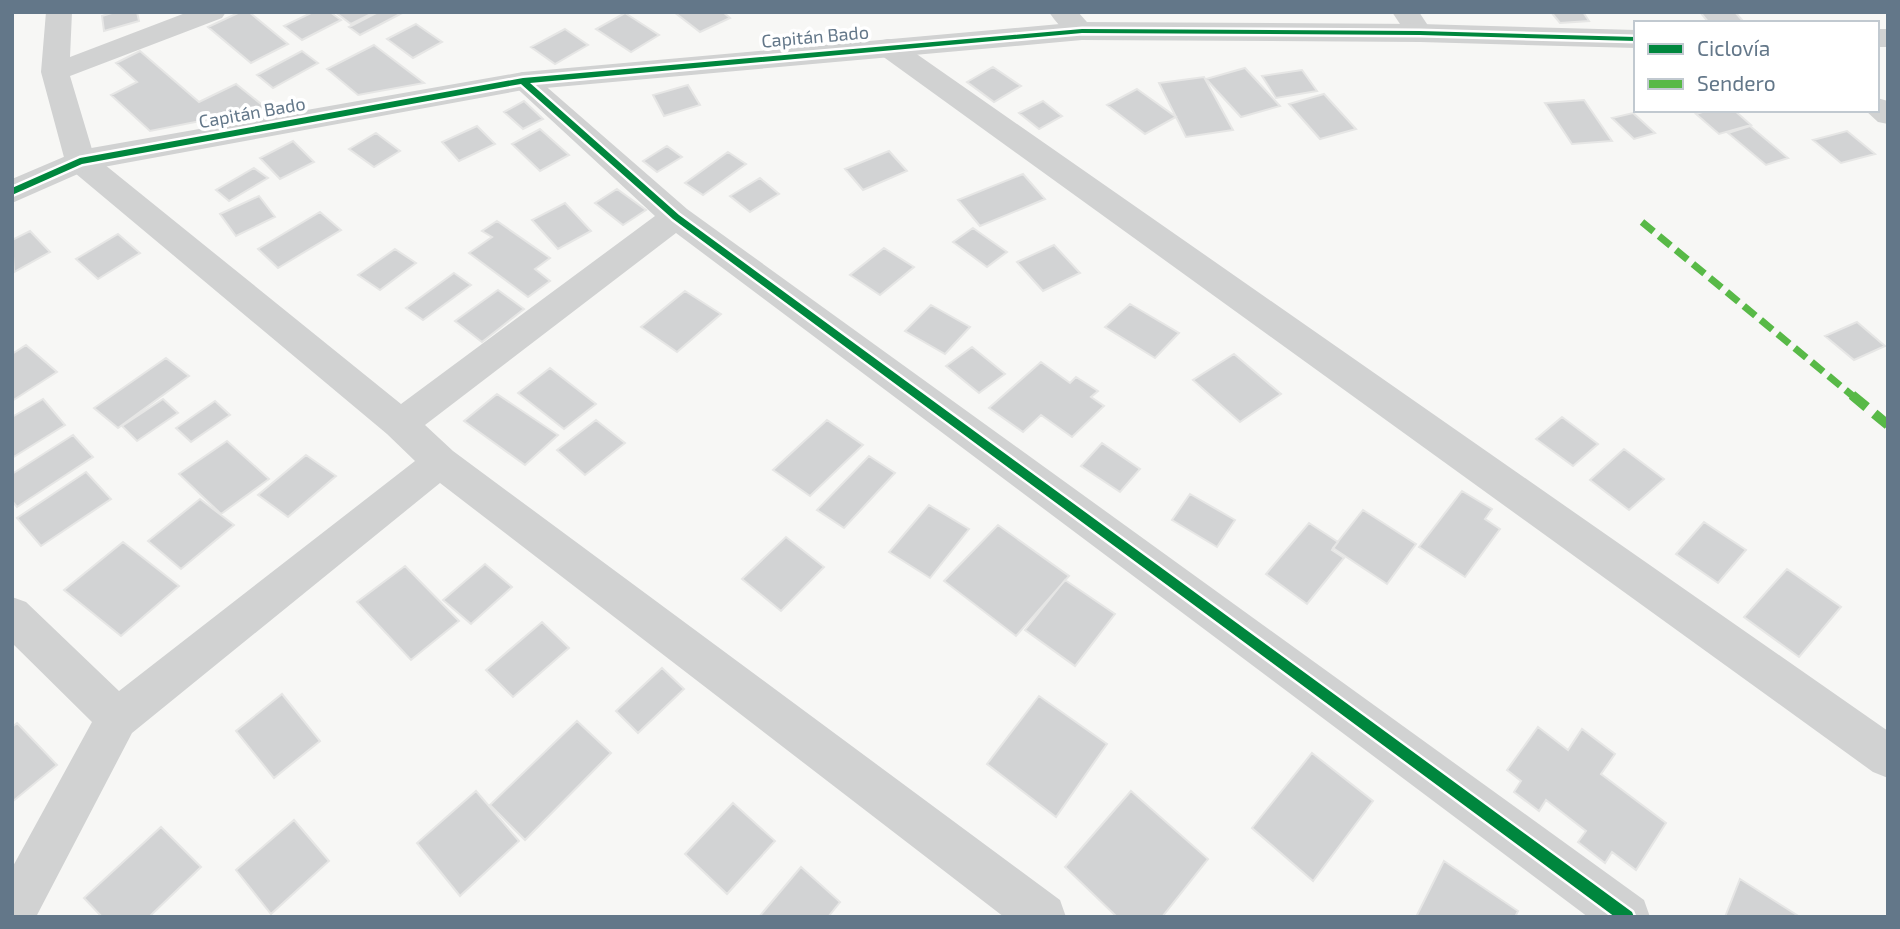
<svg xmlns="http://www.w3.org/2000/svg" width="1900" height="929" viewBox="0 0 1900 929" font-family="'Exo 2',sans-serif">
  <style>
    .building { fill: #d2d3d4; stroke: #e6e6e5; stroke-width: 2 }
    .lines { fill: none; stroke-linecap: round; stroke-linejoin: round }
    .minor { fill: #d1d2d2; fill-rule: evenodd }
    .tertiary { fill: #d1d2d2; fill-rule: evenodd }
    .quiet-far1 { stroke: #58b947; stroke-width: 7; stroke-dasharray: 15 7; stroke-linecap: butt }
    .quiet { stroke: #58b947; stroke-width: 10; stroke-dasharray: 19 10; stroke-linecap: butt }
    .cycleway-casing { stroke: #fff; stroke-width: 5 }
    .cycleway { fill: #00873e; fill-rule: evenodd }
    .labels { text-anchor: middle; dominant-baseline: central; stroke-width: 7; stroke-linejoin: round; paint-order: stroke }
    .far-street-label { font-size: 18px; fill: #637789; stroke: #fff }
  </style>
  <rect width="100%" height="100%" fill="#f7f7f5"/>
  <path class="building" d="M 115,12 L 137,12 L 139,21 L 104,31 L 102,16 Z
    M 240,12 L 249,12 L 288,44 L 251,63 L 208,27 Z
    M 313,12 L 330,12 L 341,20 L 302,40 L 284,26 Z
    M 335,12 L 375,12 L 351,24 Z
    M 378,12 L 404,12 L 360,35 L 349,27 Z
    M 674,12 L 723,12 L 730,18 L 700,32 Z
    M 1551,12 L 1583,12 L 1589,21 L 1560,23 Z
    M 1700,12 L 1735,12 L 1743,21 L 1709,23 Z
    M 625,13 L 659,35 L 631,52 L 596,29 Z
    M 416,24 L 442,42 L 413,58 L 387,39 Z
    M 565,29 L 588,45 L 555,64 L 531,47 Z
    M 374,45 L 424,83 L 358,95 L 327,69 Z
    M 140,51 L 199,102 L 236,84 L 266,108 L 150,131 L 111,95 L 137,82 L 116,63 Z
    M 302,51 L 318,63 L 273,88 L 257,75 Z
    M 993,67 L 1021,86 L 994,102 L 967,82 Z
    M 1245,68 L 1280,106 L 1241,117 L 1206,79 Z
    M 1302,70 L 1317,91 L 1276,98 L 1262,76 Z
    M 1204,77 L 1233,130 L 1186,137 L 1159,83 Z
    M 688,85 L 700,105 L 664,116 L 653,95 Z
    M 1137,89 L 1176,117 L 1145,134 L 1107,105 Z
    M 1324,94 L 1356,129 L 1320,139 L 1289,104 Z
    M 1584,100 L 1612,141 L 1572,144 L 1545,103 Z
    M 524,101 L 543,119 L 523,129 L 504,112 Z
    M 1043,101 L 1062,116 L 1039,129 L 1019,113 Z
    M 1709,110 L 1734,110 L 1751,125 L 1719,134 L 1696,114 Z
    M 1633,113 L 1655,133 L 1634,139 L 1612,118 Z
    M 477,126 L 495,144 L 459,161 L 442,142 Z
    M 1750,126 L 1788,158 L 1766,165 L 1728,133 Z
    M 540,129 L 569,155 L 540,171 L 512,144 Z
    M 1847,131 L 1875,154 L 1841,163 L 1813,140 Z
    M 376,133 L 400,151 L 374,167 L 349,149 Z
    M 293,141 L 314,162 L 280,179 L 260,158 Z
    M 667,146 L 682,157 L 657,172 L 643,161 Z
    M 889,151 L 907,171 L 863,190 L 845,169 Z
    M 728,152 L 746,164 L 703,195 L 685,183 Z
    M 254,168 L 268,178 L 229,201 L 216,190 Z
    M 1023,174 L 1045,199 L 980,226 L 958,200 Z
    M 760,178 L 779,194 L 750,212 L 730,196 Z
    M 617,189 L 646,210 L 623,225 L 595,203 Z
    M 259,196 L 275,217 L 236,236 L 220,214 Z
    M 565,203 L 591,231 L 558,249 L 532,220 Z
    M 320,212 L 341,230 L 278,268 L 258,249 Z
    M 497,221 L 550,258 L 535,269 L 550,281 L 528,297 L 469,253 L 492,237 L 482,231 Z
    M 973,228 L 1007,252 L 987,267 L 953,242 Z
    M 30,231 L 50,252 L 14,272 L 12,240 Z
    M 118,234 L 140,253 L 98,279 L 76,259 Z
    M 1054,245 L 1080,273 L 1043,291 L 1017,262 Z
    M 884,248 L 914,267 L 880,295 L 850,275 Z
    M 395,249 L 416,263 L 380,290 L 358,275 Z
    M 454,273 L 471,285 L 423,320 L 406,308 Z
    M 498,290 L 524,309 L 482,342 L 455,321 Z
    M 685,291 L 721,314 L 677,352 L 641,327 Z
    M 1130,304 L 1179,333 L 1155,358 L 1105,327 Z
    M 931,305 L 970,327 L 945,354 L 905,331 Z
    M 1857,322 L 1885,346 L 1854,360 L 1825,336 Z
    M 26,345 L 57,372 L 12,401 L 12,354 Z
    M 972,347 L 1005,374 L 979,393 L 946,366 Z
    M 1234,354 L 1281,394 L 1240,422 L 1193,380 Z
    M 166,358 L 189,376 L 118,428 L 94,408 Z
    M 1041,362 L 1070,383 L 1076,377 L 1098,391 L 1091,397 L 1104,406 L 1072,437 L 1041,415 L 1023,432 L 989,408 Z
    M 550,368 L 596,404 L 564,429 L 518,393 Z
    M 497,394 L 558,435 L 525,465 L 464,421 Z
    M 43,399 L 65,425 L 12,458 L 12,417 Z
    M 163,399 L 178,413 L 137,441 L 122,426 Z
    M 215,401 L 230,415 L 191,442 L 176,428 Z
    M 1562,417 L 1598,444 L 1573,466 L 1536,439 Z
    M 596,420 L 625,443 L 585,475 L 557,450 Z
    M 827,420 L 863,445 L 810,496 L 773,470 Z
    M 73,435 L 93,457 L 17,507 L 12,501 L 12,474 Z
    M 227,441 L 269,479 L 221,514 L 179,474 Z
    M 1102,443 L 1140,469 L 1120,492 L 1081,466 Z
    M 1624,449 L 1664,479 L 1629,510 L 1590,480 Z
    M 306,455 L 336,476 L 288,517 L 258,495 Z
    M 869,456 L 895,473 L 844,528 L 817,510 Z
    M 86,472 L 111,499 L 41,546 L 17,518 Z
    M 1462,491 L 1492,509 L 1485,519 L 1500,529 L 1465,577 L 1419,547 Z
    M 1190,494 L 1235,520 L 1217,547 L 1172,520 Z
    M 200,499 L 234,525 L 181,569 L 148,541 Z
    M 929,505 L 969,529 L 930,578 L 889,552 Z
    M 1363,510 L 1416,544 L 1387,584 L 1333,548 Z
    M 1704,522 L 1746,550 L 1718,583 L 1676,554 Z
    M 1309,523 L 1338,542 L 1332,550 L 1344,558 L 1307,604 L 1266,574 Z
    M 998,525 L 1069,576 L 1016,636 L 944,581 Z
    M 786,537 L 824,567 L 781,611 L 742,579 Z
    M 123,542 L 179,586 L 121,636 L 64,590 Z
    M 485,564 L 512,587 L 471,624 L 443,600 Z
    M 405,566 L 459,621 L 411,660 L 357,602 Z
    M 1787,569 L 1841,607 L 1799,657 L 1744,617 Z
    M 1065,580 L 1115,614 L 1075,666 L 1025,630 Z
    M 542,622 L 569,648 L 513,697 L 486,670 Z
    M 662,668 L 684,689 L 638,733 L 616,711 Z
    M 282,694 L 320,741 L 274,778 L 236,731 Z
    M 1039,696 L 1107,744 L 1056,817 L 987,764 Z
    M 577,721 L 611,753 L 525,840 L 490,805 Z
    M 17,723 L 57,765 L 12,802 L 12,727 Z
    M 1538,727 L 1568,750 L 1582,729 L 1615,754 L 1601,774 L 1666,823 L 1636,870 L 1612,852 L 1605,863 L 1578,842 L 1586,831 L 1546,800 L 1539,811 L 1514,792 L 1521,781 L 1507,770 Z
    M 1312,753 L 1373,801 L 1313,881 L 1252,828 Z
    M 476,791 L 519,841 L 460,896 L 417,843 Z
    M 1131,791 L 1208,859 L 1162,917 L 1117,917 L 1065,867 Z
    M 733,803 L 775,841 L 727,894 L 685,854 Z
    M 294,820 L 329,861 L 271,914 L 236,870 Z
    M 161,827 L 201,867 L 149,917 L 102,917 L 84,898 Z
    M 1444,861 L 1518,911 L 1515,917 L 1416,917 Z
    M 801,867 L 840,902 L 828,917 L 759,917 Z
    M 1740,879 L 1800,917 L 1725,917 Z"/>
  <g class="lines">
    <path class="minor" d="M 46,12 L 72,12 L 70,57 L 188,12 L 226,12 L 222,18 L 70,76 L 94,156 L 401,404 L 655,216 L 509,81 L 513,75 L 523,72 L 533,75 L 687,209 L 1644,900 L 1650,917 L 1588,917 L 676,233 L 425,425 L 453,451 L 1060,900 L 1066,917 L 1004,917 L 440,483 L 132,733 L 36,917 L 12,917 L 12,868 L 92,722 L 12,643 L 12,597 L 26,602 L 119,691 L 415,461 L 387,434 L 69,168 L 65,161 L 41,72 Z
      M 1049,12 L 1078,12 L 1095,31 L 1092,37 C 1073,42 1059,27 1049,12 Z
      M 1392,12 L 1419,12 L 1433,33 L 1430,39 L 1420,41 L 1410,39 Z
      M 888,39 L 898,41 L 1888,731 L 1888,778 L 1873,772 L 878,53 L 874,47 L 878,41 Z
      M 1877,98 L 1888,101 L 1888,124 L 1878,122 L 1865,110 L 1877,110 Z"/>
    <path class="tertiary" d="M 1082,22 L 1420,24 L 1636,30 L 1636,48 L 1420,42 L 1082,40 L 523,90 L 87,170 L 12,203 L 12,179 L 80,150 L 523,72 Z
      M 1877,29 L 1888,29 L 1888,47 L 1877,47 Z"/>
    <path class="quiet-far1" d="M 1642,222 L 1854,397"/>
    <path class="quiet" d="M 1852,395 L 1888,425"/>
    <g class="cycleway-casing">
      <path id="cycleway" d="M 1082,29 L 1420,31 L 1636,37 L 1636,41 L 1420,35 L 1082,33 L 530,83 L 679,215 L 1632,912 L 1634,917 L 1615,917 L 673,219 L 521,84 L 82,164 L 12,195 L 12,188 L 80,158 L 523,78 Z"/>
    </g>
    <use href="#cycleway" class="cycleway"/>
  </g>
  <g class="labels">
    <g class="far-street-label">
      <text transform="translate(815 36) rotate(-5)">Capitán Bado</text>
      <text transform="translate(252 112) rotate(-10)">Capitán Bado</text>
    </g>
  </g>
  <rect width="1900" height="929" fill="none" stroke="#637789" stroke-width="28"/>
  <rect x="1634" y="21" width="245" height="91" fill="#ffffff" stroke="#c1c9d0" stroke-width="2"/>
  <rect x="1648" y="44" width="35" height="10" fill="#00873e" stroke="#c1c9d0" stroke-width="2"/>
  <text x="1697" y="56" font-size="21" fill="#637789">Ciclovía</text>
  <rect x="1648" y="79" width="35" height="10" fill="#58b947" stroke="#c1c9d0" stroke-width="2"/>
  <text x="1697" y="91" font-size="21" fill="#637789">Sendero</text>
</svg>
